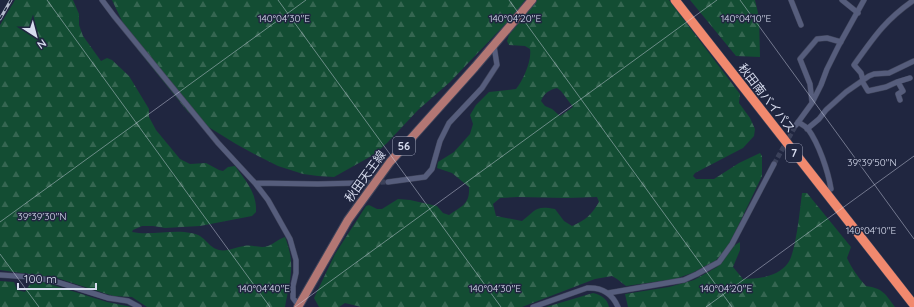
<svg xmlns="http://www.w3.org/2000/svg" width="914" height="307" viewBox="0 0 914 307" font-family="Quicksand,'Noto Sans JP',sans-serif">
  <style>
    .forest { fill: url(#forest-firs); fill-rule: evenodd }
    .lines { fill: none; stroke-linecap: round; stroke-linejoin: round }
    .street-tunnel { stroke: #3b415a; stroke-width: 5; stroke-dasharray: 5 2.5; stroke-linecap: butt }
    .street-casing { stroke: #3f445a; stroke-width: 6 }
    .primary-casing { stroke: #3f445a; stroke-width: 10 }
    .highway-casing { stroke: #3f445a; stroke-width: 10 }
    .street { stroke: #565d7c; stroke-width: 5 }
    .primary { stroke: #b37774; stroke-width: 8 }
    .highway { stroke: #f1896e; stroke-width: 9 }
    .rail-casing { stroke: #b5bacd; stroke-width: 3 }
    .rail { stroke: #202640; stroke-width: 1.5; stroke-dasharray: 4.5; stroke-linecap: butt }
    .ticks { fill: none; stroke: #d7dcee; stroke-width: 1; stroke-opacity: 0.45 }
    .labels { text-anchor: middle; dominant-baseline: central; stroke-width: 3; stroke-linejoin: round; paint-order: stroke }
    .shield { fill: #202640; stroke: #a0a5ba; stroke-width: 1 }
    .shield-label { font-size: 11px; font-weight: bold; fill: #d7dcee }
    .street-label { font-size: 12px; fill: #d7dcee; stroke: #202640 }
    .ticks-label { font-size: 10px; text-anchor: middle; fill: #d7dcee; stroke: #202640; stroke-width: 3; stroke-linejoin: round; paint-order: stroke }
  </style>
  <defs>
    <pattern id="forest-firs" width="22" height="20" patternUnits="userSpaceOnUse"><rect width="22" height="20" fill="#134d33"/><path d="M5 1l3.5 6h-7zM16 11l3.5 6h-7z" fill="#356651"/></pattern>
  </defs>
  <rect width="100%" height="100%" fill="#202640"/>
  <path class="forest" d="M 15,0 L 73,0 L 79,14 L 79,25 L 83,36 L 101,61 L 107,58 L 112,60 L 129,76 L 149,109 L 149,117 L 156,130 L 180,159 L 190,164 L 206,163 L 219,170 L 223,171 L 228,167 L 235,166 C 246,181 257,193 256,212 L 252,216 L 200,226 L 165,228 L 153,226 L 142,226 L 133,230 L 132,232 C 151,236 172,229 191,233 C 206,235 207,247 219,250 C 227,252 236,247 244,246 C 252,244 260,249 268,246 C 274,244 278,239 285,237 C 296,265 290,279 285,307 L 147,307 L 132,297 L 113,296 L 57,278 L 0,270 L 0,25 Z
    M 112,0 L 525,0 L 514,15 L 450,82 L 418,110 L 387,143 L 375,154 L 334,177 L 318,176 L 303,174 L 278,166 L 258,156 L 236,144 L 202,123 L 188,112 L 138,50 L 123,23 Z
    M 537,0 L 669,0 L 740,94 L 739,103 L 750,118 L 755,129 L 754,136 L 743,148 L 695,173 L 693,176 L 696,179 L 714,179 L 739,163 L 760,153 L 762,156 L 762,176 L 727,249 L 715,261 L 692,273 L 675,279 L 626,286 L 617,279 L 612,276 L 595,279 L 522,307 L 361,307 L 345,303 L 339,307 L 319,307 L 314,298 L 335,254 L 366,206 L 369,205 L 377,209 L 382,209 L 398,199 L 410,200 L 437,206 L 443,213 L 449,215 C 462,206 470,204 469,187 L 452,173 L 437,168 L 438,162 L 454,152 L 470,134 L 473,124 L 470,115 L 476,105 L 489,92 L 516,89 C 523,80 532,61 530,49 L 525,46 L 509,45 L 507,41 L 509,35 ZM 557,88 L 561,91 L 573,107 L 560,116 L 552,109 L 545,106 L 541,101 C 544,93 549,90 557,88 ZM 518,197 L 567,198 L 597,197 L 599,202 C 591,215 586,220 572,226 L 564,221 L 555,209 C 535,205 536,210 522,221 L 496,216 L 493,204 L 500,198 Z
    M 690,0 L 755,0 L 759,17 L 760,57 L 736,56 Z
    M 802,193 L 807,193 L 851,247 L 847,258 C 852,269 858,277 866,286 C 883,288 886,295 895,307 L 628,307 L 625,294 L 669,287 L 694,280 L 717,267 L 735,245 L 740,242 L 740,250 L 733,267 L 743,279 C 758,279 778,277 788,263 C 796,252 800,209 802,193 Z
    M 37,280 L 107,302 L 132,307 L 0,307 L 0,281 L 14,282 L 17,290 L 25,292 L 30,284 Z
    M 593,293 C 601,295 607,298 609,307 L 546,307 Z"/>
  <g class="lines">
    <path class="street-tunnel" d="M 774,164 L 796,125
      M 358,183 L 388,182"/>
    <g class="street-casing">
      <path id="street" d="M 102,0 L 114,16 L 218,143 L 255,183 L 268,200 L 290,239 L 296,260 L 296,273 L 293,286 L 293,298 L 299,306
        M 791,0 L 801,25
        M 842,0 L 858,13
        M 863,80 L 861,73 L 854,65 C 874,37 885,20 914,0
        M 862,81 L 868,91 L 886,87 L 897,82 L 910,78
        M 898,82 L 903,91 L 898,94 L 900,100
        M 812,102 L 810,84 L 800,59 L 817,39 L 827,38 L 841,42
        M 798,122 C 801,124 805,126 808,129 C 819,144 828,171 831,189
        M 796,125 L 812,103 L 821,85 L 827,69 L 839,45 L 864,0
        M 807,129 L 819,119 L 826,110 L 846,92 L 869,76 L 874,74 L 889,73 L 914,61
        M 388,182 L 425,177 L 432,169 L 440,141 L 449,123 L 482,88 L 497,65 L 494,46
        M 255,183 L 318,184 L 358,183
        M 0,275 L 32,277 L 54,281 L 108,298 L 128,301 L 139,307
        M 608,293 L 684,280 L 697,274 L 719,262 L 732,244 L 774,164
        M 533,307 L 587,288 C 602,287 612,293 618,307"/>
    </g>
    <g class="primary-casing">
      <path id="primary" d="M 298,307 L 348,220 L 390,162 L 475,67 L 532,0"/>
    </g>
    <g class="highway-casing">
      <path id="highway" d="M 675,0 L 914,305"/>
    </g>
    <use href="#street" class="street"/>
    <use href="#primary" class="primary"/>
    <use href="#highway" class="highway"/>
    <g class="rail-casing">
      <path id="rail" d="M 0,19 L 11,0"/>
    </g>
    <use href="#rail" class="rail"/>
  </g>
  <path class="ticks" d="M 47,0 L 270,307M 278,0 L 501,307M 509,0 L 732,307M 740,0 L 914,239M 0,222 L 306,0M 0,254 L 39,307M 295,307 L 717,0M 706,307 L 914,156"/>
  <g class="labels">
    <g class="shield">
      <rect x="393" y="137" width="22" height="18" rx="3"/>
      <rect x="786" y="144" width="16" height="18" rx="3"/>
    </g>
    <g class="shield-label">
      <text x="404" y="146">56</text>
      <text x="794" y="153">7</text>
    </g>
    <g class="street-label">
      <text transform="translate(767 98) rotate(52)">秋田南バイパス</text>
      <text transform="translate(365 176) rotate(-54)">秋田天王線</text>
    </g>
  </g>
  <g class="ticks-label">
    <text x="284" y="22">140°04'30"E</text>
    <text x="515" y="22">140°04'20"E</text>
    <text x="746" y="22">140°04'10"E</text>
    <text x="872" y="166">39°39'50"N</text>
    <text x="42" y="220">39°39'30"N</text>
    <text x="871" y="234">140°04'10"E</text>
    <text x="264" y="292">140°04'40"E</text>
    <text x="495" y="292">140°04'30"E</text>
    <text x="726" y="292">140°04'20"E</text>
  </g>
  <g transform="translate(36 36) rotate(144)" stroke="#202640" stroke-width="3" paint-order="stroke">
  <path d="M0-3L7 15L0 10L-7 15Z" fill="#d7dcee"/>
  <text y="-6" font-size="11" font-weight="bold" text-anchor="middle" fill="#d7dcee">N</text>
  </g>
  <path d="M18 283v6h78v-6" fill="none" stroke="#d7dcee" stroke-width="2"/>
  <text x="24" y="283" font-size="12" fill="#d7dcee" stroke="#202640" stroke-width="3" paint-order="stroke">100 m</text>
</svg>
